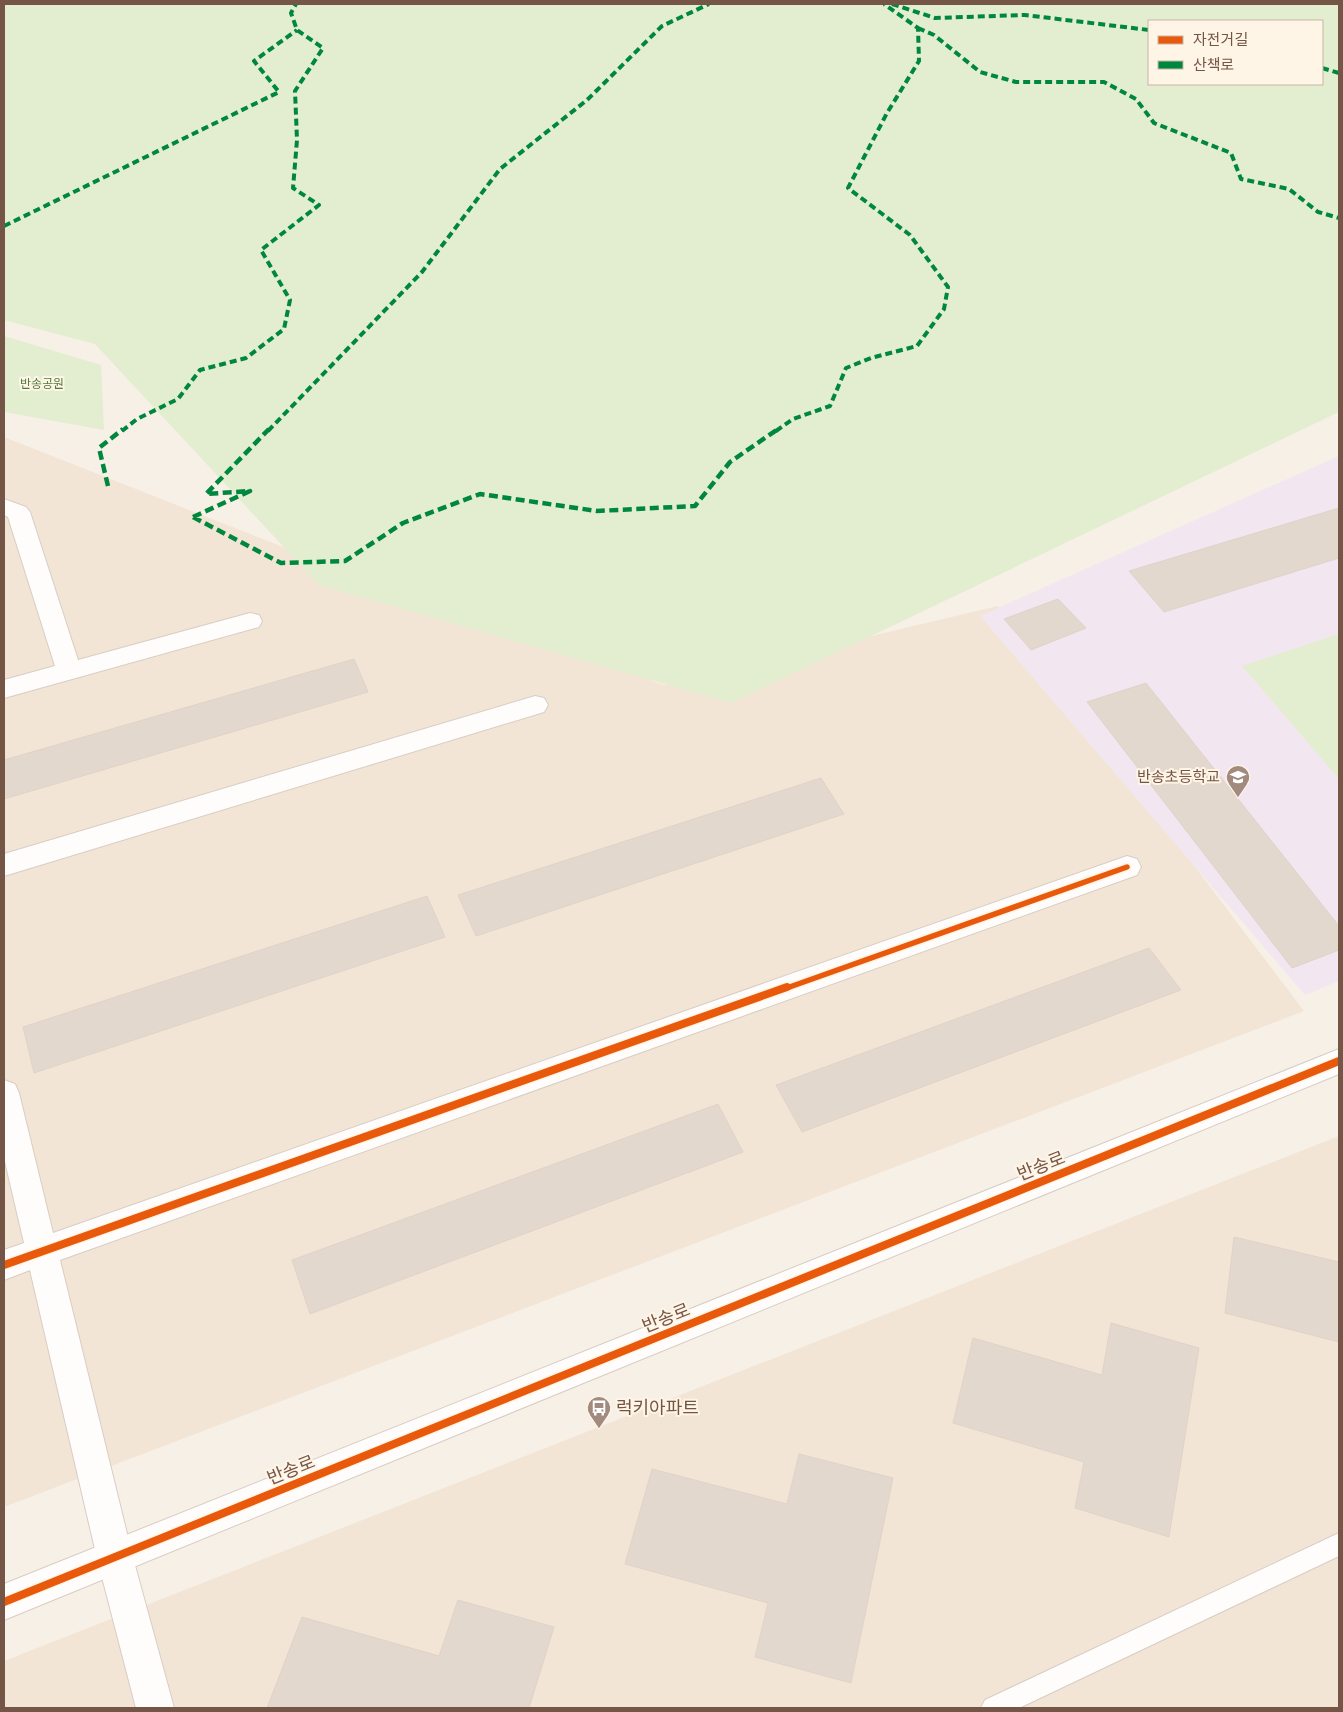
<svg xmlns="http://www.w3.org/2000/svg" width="1343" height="1712" viewBox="0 0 1343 1712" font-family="'Varela Round','Noto Sans KR',sans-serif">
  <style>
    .residential { fill: #f3e5d5 }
    .education { fill: #f2e6f1 }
    .green { fill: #e3eed0; fill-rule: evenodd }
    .building { fill: #e3d8ce; stroke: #e0d2c8 }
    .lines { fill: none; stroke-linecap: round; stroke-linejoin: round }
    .lane-casing { stroke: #d8cdc4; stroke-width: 2 }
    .street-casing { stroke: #d8cdc4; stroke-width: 2 }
    .secondary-casing { stroke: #d8ccc3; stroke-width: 2 }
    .lane { fill: #fefdfb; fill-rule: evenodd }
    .street { fill: #fefdfb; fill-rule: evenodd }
    .secondary { fill: #fefdfb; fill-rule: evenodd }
    .quiet-far1 { stroke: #00873e; stroke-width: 4; stroke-dasharray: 7 4; stroke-linecap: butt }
    .quiet { stroke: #00873e; stroke-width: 4.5; stroke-dasharray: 9 4.5; stroke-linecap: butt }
    .cycleway-far1-casing { stroke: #fff5e7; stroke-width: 9 }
    .cycleway-casing { stroke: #fff5e7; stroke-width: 11 }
    .cycleway-far1 { stroke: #e8590c; stroke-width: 5.5 }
    .cycleway { stroke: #e8590c; stroke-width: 8 }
    .labels { text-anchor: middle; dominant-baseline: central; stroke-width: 4; stroke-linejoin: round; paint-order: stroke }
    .far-park-label { font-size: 12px; fill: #527c3d; stroke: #fff5e7 }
    .poi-label { font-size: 15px; fill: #755546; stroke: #fff5e7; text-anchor: end }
    .near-street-label { font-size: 18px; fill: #755546; stroke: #fff5e7 }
    .near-poi-label { font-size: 18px; fill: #755546; stroke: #fff5e7; text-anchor: start }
  </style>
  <rect width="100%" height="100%" fill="#f7f0e6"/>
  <path class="residential" d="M 4,437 L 410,597 L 664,685 L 998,606 L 1304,1011 L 4,1507 Z
    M 1339,1136 L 1339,1708 L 4,1708 L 4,1661 Z"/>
  <path class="education" d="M 1339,456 L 1339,981 L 1305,995 L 980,616 Z"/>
  <path class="green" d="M 4,4 L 1339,4 L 1339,412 L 731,703 L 319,585 L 95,344 L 4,320 ZM 1149,21 L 1322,21 L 1322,84 L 1149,84 Z
    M 4,336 L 101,365 L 104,430 L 4,412 Z
    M 1339,634 L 1339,779 L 1242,666 Z"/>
  <path class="building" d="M 1339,508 L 1339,558 L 1164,612 L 1129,571 Z
    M 1058,599 L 1086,628 L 1031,650 L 1004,619 Z
    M 354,659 L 368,692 L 4,799 L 4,760 Z
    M 1146,683 L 1339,926 L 1339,950 L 1292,968 L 1087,702 Z
    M 821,778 L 844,814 L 476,936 L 458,895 Z
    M 427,896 L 445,937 L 34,1073 L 23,1027 Z
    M 1149,948 L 1181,990 L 802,1132 L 776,1085 Z
    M 718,1104 L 743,1152 L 310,1314 L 292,1260 Z
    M 1234,1237 L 1339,1262 L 1339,1342 L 1225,1313 Z
    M 1111,1323 L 1199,1348 L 1169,1537 L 1075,1508 L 1084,1462 L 953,1423 L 973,1338 L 1102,1375 Z
    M 799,1454 L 893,1478 L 851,1683 L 755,1657 L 768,1603 L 625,1564 L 652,1469 L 787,1504 Z
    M 458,1600 L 554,1627 L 529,1708 L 267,1708 L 302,1617 L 439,1656 Z"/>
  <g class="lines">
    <g class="lane-casing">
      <path id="lane" d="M 1339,1533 L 1339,1556 L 1019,1708 L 981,1708 L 985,1700 Z"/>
    </g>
    <g class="street-casing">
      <path id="street" d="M 4,499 L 26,507 L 30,512 L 78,660 L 250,613 L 259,615 L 262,621 L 259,627 L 4,698 L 4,680 L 55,666 L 8,517 L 4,515 Z
        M 535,696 L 544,698 L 548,705 L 544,712 L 4,876 L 4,854 Z
        M 1127,856 L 1137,859 L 1141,867 L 1137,875 L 60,1260 L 133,1558 L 174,1708 L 136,1708 L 97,1558 L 30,1270 L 4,1280 L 4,1250 L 24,1243 L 4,1157 L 4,1080 L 15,1084 L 19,1093 L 53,1233 Z"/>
    </g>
    <g class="secondary-casing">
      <path id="secondary" d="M 1339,1049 L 1339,1074 L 4,1620 L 4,1584 Z"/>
    </g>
    <use href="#lane" class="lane"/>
    <use href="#street" class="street"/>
    <use href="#secondary" class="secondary"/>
    <path class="quiet-far1" d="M 892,4 L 935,18 L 1025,15 L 1149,30
      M 918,28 L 934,35 L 980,72 L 1016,82 L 1104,82 L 1136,99 L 1154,123 L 1231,153 L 1241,179 L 1289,189 L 1318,212 L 1339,218
      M 1322,68 L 1339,73
      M 4,226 L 279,92 L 254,61 L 297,30
      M 122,431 L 137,419 L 178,399 L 200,370 L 246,358 L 284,329 L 290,300 L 261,250 L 319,205 L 293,188 L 297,140 L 295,91 L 323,48 L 297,30 L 291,13 L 296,4
      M 268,431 L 422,272 L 500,169 L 587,100 L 662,26 L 709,4
      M 776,431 L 793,419 L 830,406 L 846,368 L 871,358 L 917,346 L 944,309 L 948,287 L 910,235 L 848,188 L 887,113 L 919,61 L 918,28 L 884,4"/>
    <path class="quiet" d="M 108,486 L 99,448 L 123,429
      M 193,517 L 281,563 L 345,561 L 403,523 L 480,494 L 597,511 L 695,506 L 730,462 L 778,429
      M 193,517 L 250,491 L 206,494 L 269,429"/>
    <g class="cycleway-far1-casing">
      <path id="cycleway-far1" d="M 784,989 L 1127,867"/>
    </g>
    <g class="cycleway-casing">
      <path id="cycleway" d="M 4,1265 L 787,987
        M 4,1602 L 1339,1061"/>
    </g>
    <use href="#cycleway-far1" class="cycleway-far1"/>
    <use href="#cycleway" class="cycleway"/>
  </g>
  <defs>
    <g id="school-pin" transform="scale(1.25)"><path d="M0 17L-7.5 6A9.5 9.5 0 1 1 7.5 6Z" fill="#a28b7e" stroke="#fff5e7"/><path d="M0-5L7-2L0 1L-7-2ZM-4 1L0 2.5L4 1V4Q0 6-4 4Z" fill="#fff"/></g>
    <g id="bus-pin" transform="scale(1.25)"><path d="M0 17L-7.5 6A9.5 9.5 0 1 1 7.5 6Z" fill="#a28b7e" stroke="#fff5e7"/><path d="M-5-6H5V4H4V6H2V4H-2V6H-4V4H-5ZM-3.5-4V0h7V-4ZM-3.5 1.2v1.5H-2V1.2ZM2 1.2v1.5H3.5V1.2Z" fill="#fff"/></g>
  </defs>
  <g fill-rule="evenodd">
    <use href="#school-pin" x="1238" y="777"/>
    <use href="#bus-pin" x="599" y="1408"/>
  </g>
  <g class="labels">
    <g class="far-park-label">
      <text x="42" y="384">반송공원</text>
    </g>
    <g class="poi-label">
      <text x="1220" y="777">반송초등학교</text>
    </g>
    <g class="near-street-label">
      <text transform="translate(1041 1166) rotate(-22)">반송로</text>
      <text transform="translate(666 1318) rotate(-22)">반송로</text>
      <text transform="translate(291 1470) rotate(-22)">반송로</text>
    </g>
    <g class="near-poi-label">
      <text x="616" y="1408">럭키아파트</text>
    </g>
  </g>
  <rect width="1343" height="1712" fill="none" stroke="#755546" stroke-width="10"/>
  <rect x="1148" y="20" width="175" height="65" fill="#fff5e7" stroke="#c8b5a7"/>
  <rect x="1158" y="36" width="25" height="8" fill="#e8590c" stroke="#c8b5a7"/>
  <text x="1193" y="45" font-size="15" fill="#755546">자전거길</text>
  <rect x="1158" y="61" width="25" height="8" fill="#00873e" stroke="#c8b5a7"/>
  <text x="1193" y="70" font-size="15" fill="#755546">산책로</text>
</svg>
